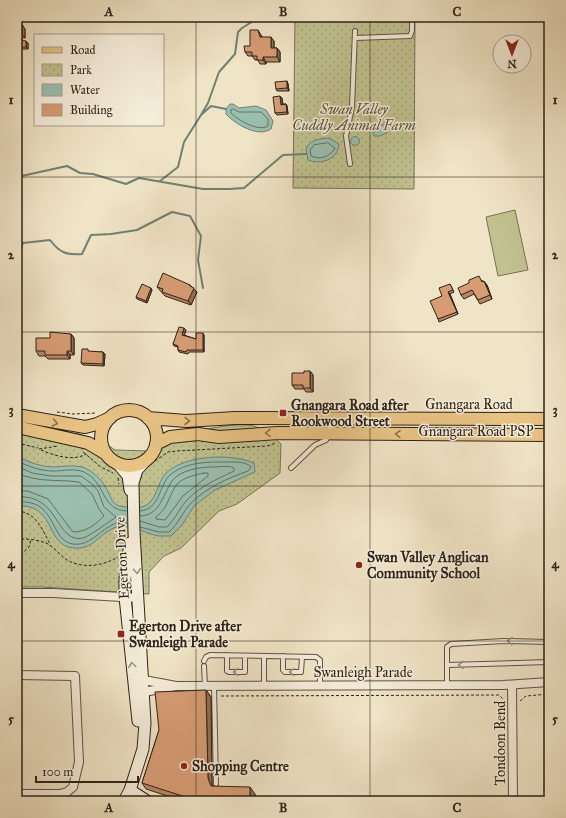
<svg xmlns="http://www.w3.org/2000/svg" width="566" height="818" viewBox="0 0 566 818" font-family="'IM FELL Great Primer',serif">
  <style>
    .grass { fill: #c1c290; stroke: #777254 }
    .park { fill: url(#park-dots); stroke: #777254 }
    .water { fill: #9bbfaf; stroke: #6f8173 }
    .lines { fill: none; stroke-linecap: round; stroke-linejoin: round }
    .shore { stroke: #647164; stroke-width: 1 }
    .stream { stroke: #6f8173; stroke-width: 2 }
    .lane-casing { stroke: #5e5344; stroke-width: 6 }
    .street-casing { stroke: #5e5344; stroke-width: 10 }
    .secondary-casing { stroke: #2d2319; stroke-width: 13 }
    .primary-casing { stroke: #2d2319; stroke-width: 14 }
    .path { stroke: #2d2319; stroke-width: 1; stroke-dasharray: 3 2; stroke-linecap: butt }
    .lane { stroke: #f5edda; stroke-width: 4 }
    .street { stroke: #f5edda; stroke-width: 8 }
    .secondary { stroke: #f5edda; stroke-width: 11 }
    .primary { stroke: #e8c283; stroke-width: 12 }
    .wall { fill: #b98664; stroke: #2d2319 }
    .shaded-wall { fill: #966d51; stroke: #2d2319 }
    .building { fill: #d79c74; stroke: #2d2319 }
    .oneway { stroke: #8a724e }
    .oneway2 { stroke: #9b9283 }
    .grid { fill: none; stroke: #2d2319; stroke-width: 1; stroke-opacity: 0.55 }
    .poi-dot { fill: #8f2418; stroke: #f5edda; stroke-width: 1.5 }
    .labels { text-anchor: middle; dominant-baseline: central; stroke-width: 3; stroke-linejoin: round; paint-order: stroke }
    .park-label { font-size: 14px; font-style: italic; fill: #59533d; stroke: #f5edda }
    .street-label { font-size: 14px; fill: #2d2319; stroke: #f5edda }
    .poi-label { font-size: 14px; font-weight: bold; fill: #2d2319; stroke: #f5edda; text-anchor: start }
    .neatline { fill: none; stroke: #2d2319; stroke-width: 1.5 }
    .grid-label { font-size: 13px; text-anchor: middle; font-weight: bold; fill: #2d2319 }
  </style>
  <defs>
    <pattern id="park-dots" width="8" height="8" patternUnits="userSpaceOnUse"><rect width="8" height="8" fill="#c1c290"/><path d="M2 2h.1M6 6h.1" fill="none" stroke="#a6a67c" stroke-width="1.8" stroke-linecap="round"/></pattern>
  </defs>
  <rect width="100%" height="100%" fill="#f0e4c6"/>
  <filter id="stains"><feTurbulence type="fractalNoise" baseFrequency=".005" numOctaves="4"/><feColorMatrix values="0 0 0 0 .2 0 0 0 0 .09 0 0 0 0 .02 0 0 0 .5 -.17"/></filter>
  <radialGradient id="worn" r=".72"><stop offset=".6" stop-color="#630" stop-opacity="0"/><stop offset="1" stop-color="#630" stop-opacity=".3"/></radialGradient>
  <path class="grass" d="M 515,210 L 528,270 L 498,276 L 486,217 Z"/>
  <path class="park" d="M 295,17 L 415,17 L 414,189 L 293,188 Z
    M 17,424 L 79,434 L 102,441 L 115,450 L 149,451 C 166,436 224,423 247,425 C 260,425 272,436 281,444 L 280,473 L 237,504 L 219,511 L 181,548 L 164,556 L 149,572 L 149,594 L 42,587 L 17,587 Z"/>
  <path class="water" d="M 230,104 L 233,104 L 239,108 L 256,106 L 266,110 L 273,121 L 271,129 C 258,138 235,124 226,114 L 226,109 Z
    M 384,124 L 388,126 L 387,133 L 380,136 L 374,136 L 373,133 L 377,127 Z
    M350.5 141a4.5 4.5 0 1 1 9 0a4.5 4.5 0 1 1-9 0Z
    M 329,138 L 339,144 C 338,160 320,165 308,160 L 306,149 C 311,139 319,139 329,138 Z
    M 17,456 C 28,462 39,466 52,467 C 62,467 75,464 85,468 C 93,472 101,479 105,486 C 114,501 110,507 130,507 C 134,507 139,508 142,507 C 157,503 157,482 166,473 C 185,455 231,453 254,463 L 255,472 L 215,490 L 194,506 L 182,525 L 171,536 C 167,536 163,536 159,536 C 145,534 128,522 114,528 C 97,535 92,553 68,547 C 47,541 53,503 17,506 Z"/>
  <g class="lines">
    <path class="shore" d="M 233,109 L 239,112 L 261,112 L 268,119 L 268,126 C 258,132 238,120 231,113 L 231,110 Z
      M 328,143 L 335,148 C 330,157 320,160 311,156 L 310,150 L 314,145 Z
      M 17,461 C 28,466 40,471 53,471 C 62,471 75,468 84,472 C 107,483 100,510 127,511
      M 17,466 L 32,473 L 51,476 L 81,476 L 92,484 L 98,491 L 104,507 L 116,517 C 110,521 90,536 83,538 C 55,544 60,493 17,497
      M 17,473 C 39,483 56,479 79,482 L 92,494 L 99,509 L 104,516 C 95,525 86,532 73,532 L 48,499 L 28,491 L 17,491
      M 204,473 L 208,473 L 208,476 L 183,496 L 165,520 L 156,519 L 156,517 C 169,508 169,493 178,483 C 185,477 195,475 204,473 Z
      M 17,502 C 55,498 50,536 69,543 C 87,549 98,532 112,525 C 116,522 123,523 127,523
      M 140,511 C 160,510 159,485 170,475 C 186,462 206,462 225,462 C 233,462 246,461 251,467 L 248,471 C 228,478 208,487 192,502 C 183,511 179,523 169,532 L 159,532 L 140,527
      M 140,516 C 160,516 163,494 172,481 C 180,470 200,467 213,467 C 220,467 228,465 234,468 L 234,471 C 217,479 201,486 188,499 C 180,507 176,518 167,527 L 159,527 L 140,521"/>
    <path class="stream" d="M 201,115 L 208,103 L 219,72 L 235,54 L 238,32 L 242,28 L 255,20 L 266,17
      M 17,177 L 67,166 L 80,173 L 93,174 L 126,184 L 139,178 L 203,189 L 229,189 L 244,188 L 283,155 L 306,154
      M 160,181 L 178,167 L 184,142 L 201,115 L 211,106 L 226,109
      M 17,256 L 23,243 L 50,240 C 60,253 66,255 82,254 L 91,235 L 111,234 L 137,230 L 172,212 L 190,216 L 201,236 L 198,260 L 203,288"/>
    <g class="lane-casing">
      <path id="lane" d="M 355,38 L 410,36 L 412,31 L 412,17
        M 350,164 L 346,136 L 352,107 L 355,31
        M 291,468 L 315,445 L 326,440 L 330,433 L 330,421
        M 227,655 L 227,671 L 229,672 L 245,672 L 245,656
        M 283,656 L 283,670 L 285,672 L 301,672 L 302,657
        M 204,661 L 206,657 L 210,655 L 316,657 L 320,660 L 320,685
        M 447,665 L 549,662
        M 204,666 L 205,686
        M 447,685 L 447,647 L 451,644 L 504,641 L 549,642
        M 214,686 L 216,784
        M 264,686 L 264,656"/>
    </g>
    <g class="street-casing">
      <path id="street" d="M 17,593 L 53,593 L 139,598
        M 17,675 L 75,676 L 79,762 L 73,787 L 67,792 L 60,794 L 17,794
        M 512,685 L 513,801
        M 176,686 L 144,680 L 135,686 L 144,692 L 176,686 L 503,685 L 549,682"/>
    </g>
    <g class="secondary-casing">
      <path id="secondary" d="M 119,465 L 128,476 L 130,490
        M 130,543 L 125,579 L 125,597 L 138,721
        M 130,790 L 147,801
        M 124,801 L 130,790 L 143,749 L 145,723 L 134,532 L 133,483 L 137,470 L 146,460"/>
    </g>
    <g class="primary-casing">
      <path id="primary" d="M101 438a28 28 0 1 1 56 0a28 28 0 1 1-56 0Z
        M 17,415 L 85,427 L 97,424 L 110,418
        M 148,418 L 186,421 L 235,418 L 549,419
        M 17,427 L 88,443 L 105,453
        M 156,444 L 170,437 L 198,434 L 219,437 L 278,433 L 549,435"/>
    </g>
    <path class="path" d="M 114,409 L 130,407 L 142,409
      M 57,412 L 73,414 L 96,413
      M 17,443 L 38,448
      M 39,449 L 58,446
      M 41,450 C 53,455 73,462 86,454
      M 83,452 L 101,467 L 113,473
      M 155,461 L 168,452 L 177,451 L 267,446 L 276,443
      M 118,478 L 119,484
      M 17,511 C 36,512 42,529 50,544
      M 17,530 L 21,539 C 30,539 39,540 48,544 C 55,548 60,555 67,560 C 83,569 103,566 118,557
      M 17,558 L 29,547 L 31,540
      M 221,696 L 499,695 L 504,700
      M 520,701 L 526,696 L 549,694
      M 156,798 L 165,801"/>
    <use href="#lane" class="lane"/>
    <use href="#street" class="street"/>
    <use href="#secondary" class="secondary"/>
    <use href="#primary" class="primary"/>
  </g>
  <path class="wall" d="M 17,24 L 25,29 L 25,38 L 17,38 Z
    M 261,35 L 262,37 L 274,41 L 274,48 L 277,48 L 280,52 L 280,62 L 266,62 L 266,64 L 260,64 L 258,60 L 255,60 L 252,56 L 248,56 L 245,52 Z
    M 26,41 L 28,43 L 28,49 L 21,49 L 20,47 Z
    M 287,81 L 288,84 L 289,91 L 277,91 L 276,89 Z
    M 282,98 L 283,104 L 286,104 L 287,106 L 288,114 L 277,115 L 275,113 Z
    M 482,280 L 483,282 L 487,285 L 492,299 L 480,304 L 474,294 L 464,299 L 461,295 Z
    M 450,284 L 454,292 L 450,294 L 458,314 L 439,322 L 438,319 Z
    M 190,285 L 197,292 L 191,305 L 165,296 L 157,287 Z
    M 152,290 L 147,303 L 137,299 L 136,297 Z
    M 184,328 L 186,330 L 184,335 L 196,339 L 204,335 L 204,352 L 189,352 L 188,354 L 179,352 L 178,350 L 178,347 L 174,346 L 173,344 Z
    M 71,334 L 74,338 L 74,355 L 70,355 L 70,359 L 48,359 L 45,356 L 39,356 L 36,351 L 50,338 Z
    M 89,352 L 103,352 L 105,354 L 104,366 L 83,365 L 81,363 Z
    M 310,371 L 313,375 L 313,392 L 306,392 L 304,389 L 295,389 L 292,385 L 304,373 Z
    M 206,690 L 211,697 L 212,784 L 213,786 L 255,794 L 255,801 L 183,801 L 146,789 L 142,783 L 159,730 Z"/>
  <path class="shaded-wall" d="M 22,24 L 25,29 L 25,38 L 22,34 Z
    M 258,30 L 261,35 L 263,41 L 260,37 Z
    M 271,37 L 274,41 L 274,52 L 271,48 Z
    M 26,41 L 28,43 L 28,49 L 26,47 Z
    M 277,48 L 280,52 L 280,62 L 277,57 Z
    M 263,57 L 266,62 L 266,64 L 263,60 Z
    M 287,81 L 288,84 L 289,91 L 287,88 Z
    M 280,96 L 282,98 L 283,107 L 281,105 Z
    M 286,104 L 287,106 L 288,114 L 287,112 Z
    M 484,281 L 487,285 L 492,299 L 490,295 Z
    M 190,285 L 197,292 L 191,305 L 188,301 Z
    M 151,288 L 152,290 L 147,303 L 146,301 Z
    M 448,292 L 450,294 L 458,314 L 457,312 Z
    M 184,328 L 186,330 L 184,337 L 182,335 Z
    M 203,333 L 204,335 L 204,352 L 203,350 Z
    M 71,334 L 74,338 L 74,355 L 71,351 Z
    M 67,351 L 70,355 L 70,359 L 67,355 Z
    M 103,352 L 105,354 L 104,366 L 103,364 Z
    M 310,371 L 313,375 L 313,392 L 310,388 Z
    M 206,690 L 211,697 L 212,784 L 215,792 L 211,786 L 208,778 Z
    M 250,787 L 255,794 L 255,801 L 250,801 Z"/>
  <path class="building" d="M 17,24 L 22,24 L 22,34 L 17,34 Z
    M 250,30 L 258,30 L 260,37 L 271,37 L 271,48 L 277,48 L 277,57 L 263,57 L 263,60 L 257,60 L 257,56 L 252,56 L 252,52 L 245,52 L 244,46 L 250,46 Z
    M 20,40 L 26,41 L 26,47 L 20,47 Z
    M 287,81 L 287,88 L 276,89 L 275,82 Z
    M 280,96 L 281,105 L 286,104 L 287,112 L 275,113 L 273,97 Z
    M 163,273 L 190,285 L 190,286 L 194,288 L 188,301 L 162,292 L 163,289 L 157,287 Z
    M 479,276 L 482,282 L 484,281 L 490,295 L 478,300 L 472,290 L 461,295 L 458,288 L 469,283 L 469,280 Z
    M 142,284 L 151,288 L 146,301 L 136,297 Z
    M 450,284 L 453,290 L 448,292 L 457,312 L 438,319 L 430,301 L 442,296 L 439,288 Z
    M 179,327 L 184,328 L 182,335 L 196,339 L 196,333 L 203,333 L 203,350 L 187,350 L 186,352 L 178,350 L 178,346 L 173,344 Z
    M 50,332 L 71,334 L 71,351 L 67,351 L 67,355 L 45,355 L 45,351 L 36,351 L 36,338 L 50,338 Z
    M 82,349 L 88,349 L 88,351 L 103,352 L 103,364 L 81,363 Z
    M 304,371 L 310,371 L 310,388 L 303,388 L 303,385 L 292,385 L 292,373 L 304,373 Z
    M 206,690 L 208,778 L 211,786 L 250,787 L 250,801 L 198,801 L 142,783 L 159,730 L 155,692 Z"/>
  <defs><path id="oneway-chevron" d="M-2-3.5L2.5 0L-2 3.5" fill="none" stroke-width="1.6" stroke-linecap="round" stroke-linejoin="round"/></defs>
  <g class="oneway">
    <use href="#oneway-chevron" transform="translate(187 421) rotate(1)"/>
    <use href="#oneway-chevron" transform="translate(55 423) rotate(11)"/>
    <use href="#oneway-chevron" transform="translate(268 433) rotate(178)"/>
    <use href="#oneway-chevron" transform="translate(398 434) rotate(-179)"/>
  </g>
  <g class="oneway2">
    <use href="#oneway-chevron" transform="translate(137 571) rotate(86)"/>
    <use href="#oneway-chevron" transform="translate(510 641) rotate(-178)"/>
    <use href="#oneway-chevron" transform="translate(132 665) rotate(-97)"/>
    <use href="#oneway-chevron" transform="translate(461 665) rotate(179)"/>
    <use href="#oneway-chevron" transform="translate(236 672) rotate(180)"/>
    <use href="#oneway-chevron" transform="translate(292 672) rotate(-179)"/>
  </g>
  <path class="grid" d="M 196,17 L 196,801M 370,17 L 370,801M 17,177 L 549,177M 17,332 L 549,332M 17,486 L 549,486M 17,641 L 549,641"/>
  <g class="poi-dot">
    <rect x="279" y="409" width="8" height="8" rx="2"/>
    <circle cx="359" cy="565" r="4"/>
    <rect x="117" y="630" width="8" height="8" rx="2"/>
    <circle cx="184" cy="766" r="4"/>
  </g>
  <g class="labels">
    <g class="park-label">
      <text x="354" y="109">Swan Valley<tspan x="354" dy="16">Cuddly Animal Farm</tspan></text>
    </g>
    <g class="street-label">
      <text x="469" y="404">Gnangara Road</text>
      <text x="476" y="431">Gnangara Road PSP</text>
      <text transform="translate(122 558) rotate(-93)">Egerton Drive</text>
      <text x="363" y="672">Swanleigh Parade</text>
      <text transform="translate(500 743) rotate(-90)">Tondoon Bend</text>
    </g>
    <g class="poi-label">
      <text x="291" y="405">Gnangara Road after<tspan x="291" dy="16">Rookwood Street</tspan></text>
      <text x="367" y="557">Swan Valley Anglican<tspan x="367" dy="16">Community School</tspan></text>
      <text x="129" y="626">Egerton Drive after<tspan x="129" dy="16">Swanleigh Parade</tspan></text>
      <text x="192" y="766">Shopping Centre</text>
    </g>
  </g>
  <rect width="566" height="818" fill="none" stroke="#f0e4c6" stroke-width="44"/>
  <rect x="34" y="34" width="130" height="92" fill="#f5edda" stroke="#a59c8d"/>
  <rect x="42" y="47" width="20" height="6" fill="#e8c283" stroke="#a59c8d"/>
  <text x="70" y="54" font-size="12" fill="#2d2319">Road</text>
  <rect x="42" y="64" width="20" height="12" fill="url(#park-dots)" stroke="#a59c8d"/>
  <text x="70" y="74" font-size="12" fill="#2d2319">Park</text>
  <rect x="42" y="84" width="20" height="12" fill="#9bbfaf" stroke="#a59c8d"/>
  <text x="70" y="94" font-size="12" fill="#2d2319">Water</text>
  <rect x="42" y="104" width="20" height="12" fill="#d79c74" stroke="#a59c8d"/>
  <text x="70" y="114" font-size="12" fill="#2d2319">Building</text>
  <g transform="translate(512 54) rotate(180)"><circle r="19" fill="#f5edda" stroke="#a59c8d"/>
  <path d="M0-3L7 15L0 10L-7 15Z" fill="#8f2418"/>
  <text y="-6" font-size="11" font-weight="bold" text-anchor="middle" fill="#2d2319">N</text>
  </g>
  <path d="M36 776v6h102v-6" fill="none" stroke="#2d2319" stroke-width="2"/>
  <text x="42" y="776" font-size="12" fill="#2d2319" stroke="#f5edda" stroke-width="3" paint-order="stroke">100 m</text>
  <rect x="22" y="22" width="522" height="774" class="neatline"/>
  <g class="grid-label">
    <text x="109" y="16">A</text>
    <text x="283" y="16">B</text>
    <text x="457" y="16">C</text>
    <text x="11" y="104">1</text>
    <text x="555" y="104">1</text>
    <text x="11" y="259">2</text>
    <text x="555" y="259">2</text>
    <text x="11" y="414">3</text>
    <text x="555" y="414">3</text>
    <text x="11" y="568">4</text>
    <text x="555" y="568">4</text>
    <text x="11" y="723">5</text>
    <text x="555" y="723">5</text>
    <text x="109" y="812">A</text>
    <text x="283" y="812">B</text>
    <text x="457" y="812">C</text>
  </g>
  <rect width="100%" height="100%" filter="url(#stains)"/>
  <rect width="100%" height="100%" fill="url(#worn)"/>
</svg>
